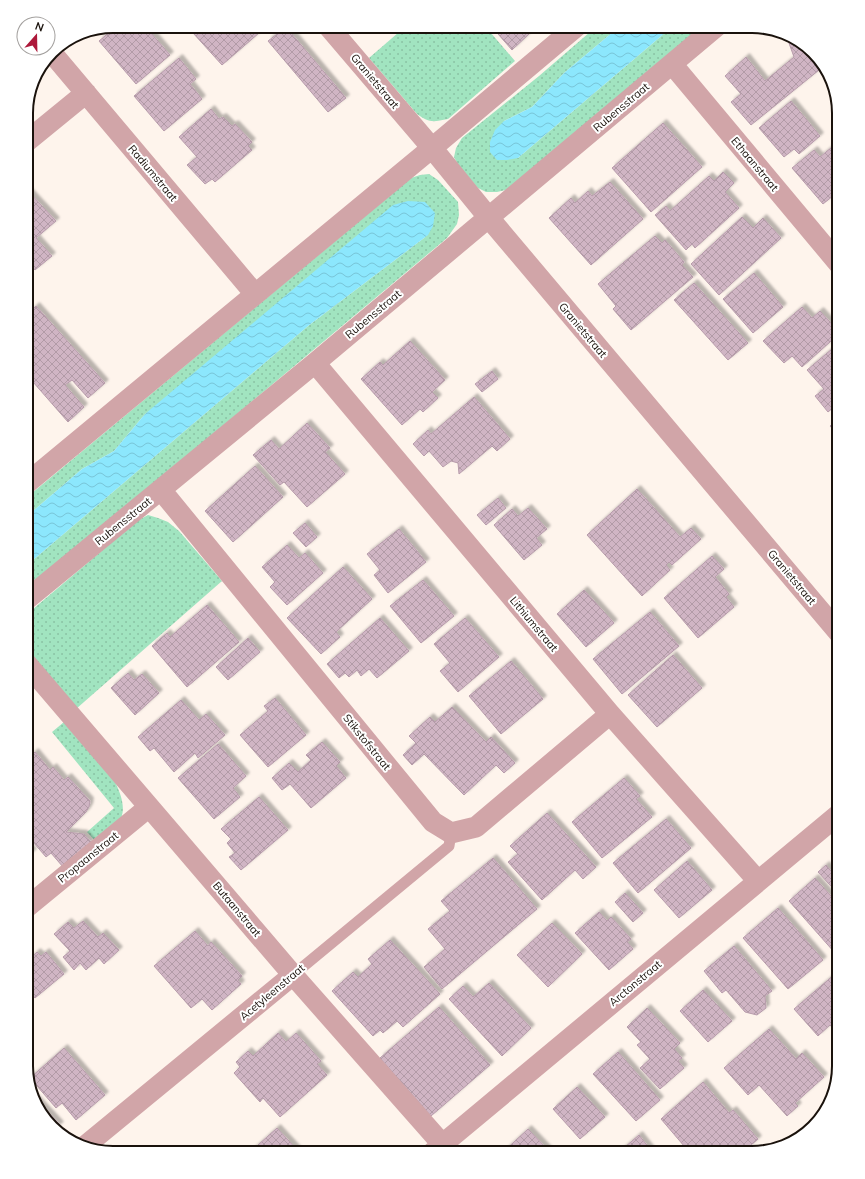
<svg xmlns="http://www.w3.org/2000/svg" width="865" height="1179" viewBox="0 0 865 1179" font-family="Mulish,sans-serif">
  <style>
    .grass { fill: url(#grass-dots) }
    .water { fill: url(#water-waves) }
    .building { fill: url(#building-cross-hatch); stroke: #b79cab; filter: url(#shadow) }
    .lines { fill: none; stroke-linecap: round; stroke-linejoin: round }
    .lane { stroke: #d1a5a8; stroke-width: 11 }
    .street { stroke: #d1a5a8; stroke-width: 21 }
    .labels { text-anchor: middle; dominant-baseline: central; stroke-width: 4; stroke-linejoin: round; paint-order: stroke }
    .street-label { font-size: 11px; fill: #1a120c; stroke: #fff }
    .rim { fill: none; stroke: #1a120c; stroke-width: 2 }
  </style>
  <defs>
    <pattern id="grass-dots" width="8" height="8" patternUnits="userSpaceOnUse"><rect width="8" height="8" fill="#a1e4c0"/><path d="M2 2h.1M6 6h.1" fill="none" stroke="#8ac3a4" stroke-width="1.8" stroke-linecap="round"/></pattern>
    <pattern id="water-waves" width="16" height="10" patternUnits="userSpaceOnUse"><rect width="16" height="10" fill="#8ce7fd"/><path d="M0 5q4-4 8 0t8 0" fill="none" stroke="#78c5d8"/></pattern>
    <pattern id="building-cross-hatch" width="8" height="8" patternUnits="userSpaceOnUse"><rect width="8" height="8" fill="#d0b5c4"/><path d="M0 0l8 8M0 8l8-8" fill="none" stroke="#b29ba7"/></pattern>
    <filter id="shadow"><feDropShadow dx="3.5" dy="-3.5" stdDeviation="1" flood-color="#0004"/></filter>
  </defs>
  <rect width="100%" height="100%" fill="#fef4ec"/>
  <path class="grass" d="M 406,26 L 485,26 L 515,61 L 448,119 C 433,122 429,123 417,114 L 369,58 Z
    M 597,26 L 620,26 L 564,73 L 532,107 L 504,121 L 518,158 L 673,26 L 705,26 L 510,189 L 497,192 L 486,192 L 478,188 L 458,165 L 454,157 L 456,148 L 462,138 L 539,76 Z
    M 429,174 L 438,180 L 458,202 L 459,215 L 457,224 L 447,238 L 206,440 L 26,588 L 26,566 L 308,326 L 428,235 L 145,414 L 114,451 L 82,469 L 26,517 L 26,498 L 411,178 L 420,175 Z
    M 148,515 L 158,518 L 168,522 L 179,531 L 222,581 L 76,709 L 26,650 L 26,615 L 137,521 Z
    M 64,722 L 115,782 C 120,792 126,807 121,818 C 119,824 101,837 96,842 L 87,832 L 114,808 L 52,732 Z"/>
  <path class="water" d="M 620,26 L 673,26 L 518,158 L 507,160 L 497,160 L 490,152 L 490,142 L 495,130 L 504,121 L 532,107 L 564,73 Z
    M 408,201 L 425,202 L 435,213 L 433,226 L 428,235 L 308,326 L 26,566 L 26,517 L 82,469 L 114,451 L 145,414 L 393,205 Z"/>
  <path class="building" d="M 117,26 L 145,26 L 170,55 L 136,84 L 99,41 Z
    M 201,26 L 253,26 L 259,33 L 222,65 L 193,33 Z
    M 491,26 L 522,26 L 529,34 L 512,50 Z
    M 286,27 L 346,98 L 328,112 L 268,41 Z
    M 786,35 L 796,38 L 824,66 L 751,125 L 731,102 L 741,94 L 725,76 L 746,57 L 765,81 L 794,57 Z
    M 179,58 L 196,79 L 190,84 L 202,99 L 164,131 L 134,96 Z
    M 791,101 L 820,136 L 799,154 L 794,149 L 784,157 L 759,128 Z
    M 211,109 L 219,119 L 223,117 L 232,126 L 235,124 L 252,142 L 248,146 L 252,150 L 215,182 L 212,179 L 205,184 L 187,165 L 197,157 L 179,137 Z
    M 663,123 L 702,167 L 651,212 L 612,168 Z
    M 832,147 L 839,155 L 839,191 L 823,204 L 792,168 L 814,150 L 820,157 Z
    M 723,172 L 734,183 L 725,192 L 739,208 L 695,248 L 692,244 L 686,250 L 655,215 L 666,206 L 670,211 L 709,176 L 714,181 Z
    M 610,182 L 643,219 L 591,265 L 549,218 L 571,198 L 575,203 L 588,191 L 592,196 Z
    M 29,192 L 56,221 L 36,238 L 52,256 L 35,270 L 26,260 L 26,194 Z
    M 742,217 L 753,228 L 763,218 L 781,238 L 719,295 L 691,264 Z
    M 655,236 L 662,243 L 665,240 L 684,262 L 682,265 L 693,277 L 631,330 L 613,309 L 616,306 L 598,284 Z
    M 754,273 L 783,307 L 753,333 L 723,299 Z
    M 694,283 L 748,343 L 728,360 L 674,300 Z
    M 36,306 L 105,383 L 88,398 L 72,380 L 65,385 L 84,407 L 68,422 L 26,374 L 26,316 Z
    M 802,307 L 812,318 L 820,311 L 839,332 L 839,334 L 802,367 L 792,356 L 784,363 L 763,341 Z
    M 410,341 L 445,380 L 432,392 L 438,398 L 423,412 L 420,409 L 402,425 L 361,379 L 380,362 L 383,365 Z
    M 839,343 L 839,403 L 828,412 L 815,396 L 824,389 L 807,370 Z
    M 492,371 L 498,379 L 482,392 L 475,384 Z
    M 474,397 L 510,439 L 497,451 L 492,446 L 459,474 L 458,463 L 451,461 L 443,467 L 429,451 L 424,456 L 413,444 L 428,430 L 431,434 Z
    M 839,419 L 839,436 L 830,426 Z
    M 307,423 L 330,448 L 325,452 L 345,474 L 307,507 L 284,482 L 280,485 L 253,455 L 271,440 L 279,449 Z
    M 255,466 L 283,497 L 233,542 L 205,511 Z
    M 637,489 L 680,537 L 691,528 L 701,539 L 672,565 L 669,562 L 666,565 L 670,570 L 642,596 L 587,535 Z
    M 498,498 L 506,508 L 486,525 L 477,515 Z
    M 528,508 L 547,529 L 536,538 L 542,545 L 524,560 L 494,525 L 512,509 L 518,516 Z
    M 305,523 L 317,537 L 306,547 L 293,533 Z
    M 399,529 L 426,562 L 388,593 L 374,575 L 380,570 L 367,554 Z
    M 287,545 L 299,558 L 305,553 L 323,573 L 287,605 L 270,587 L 275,582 L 262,567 Z
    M 712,556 L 724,569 L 715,577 L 729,594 L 726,597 L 734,607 L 698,638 L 664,598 Z
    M 343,567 L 372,599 L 336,632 L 340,637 L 321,654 L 287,618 Z
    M 423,580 L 454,616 L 421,643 L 390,606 Z
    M 584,590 L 614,623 L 586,647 L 557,614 Z
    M 207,605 L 239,642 L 187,687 L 152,646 L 167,633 L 170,637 Z
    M 650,612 L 679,646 L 622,694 L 593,659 Z
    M 380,618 L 409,651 L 377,678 L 369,669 L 361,676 L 357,670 L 349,677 L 345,673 L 339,678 L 327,664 Z
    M 465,618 L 499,657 L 458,692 L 440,671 L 450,663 L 434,644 Z
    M 248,638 L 260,652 L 228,680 L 216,667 Z
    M 673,655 L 702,688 L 657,727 L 628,695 Z
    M 511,661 L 543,699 L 501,734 L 469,696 Z
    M 128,673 L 134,680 L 142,674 L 159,693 L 135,715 L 111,688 Z
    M 275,698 L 306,735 L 268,767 L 240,735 L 268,711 L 264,706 Z
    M 181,700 L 199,720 L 206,714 L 225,735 L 198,758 L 195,753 L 174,772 L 154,748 L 150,751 L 138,737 Z
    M 452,707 L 486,742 L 491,737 L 515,763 L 504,773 L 496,765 L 464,795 L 424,754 L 412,765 L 403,755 L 416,743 L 409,736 L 430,717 L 435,722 Z
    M 322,742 L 340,762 L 336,766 L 346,778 L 311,808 L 290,784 L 282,790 L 272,778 L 289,763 L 298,772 L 311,760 L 306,755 Z
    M 218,744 L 246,776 L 233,788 L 240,797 L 214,819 L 178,778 Z
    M 35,752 L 50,770 L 53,767 L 64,780 L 68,777 L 90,801 L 89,807 L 86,812 L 66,832 L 84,834 L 91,842 L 63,867 L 51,853 L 46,857 L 26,834 L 26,760 Z
    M 624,778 L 640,796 L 636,799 L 652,817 L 602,858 L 572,822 Z
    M 259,797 L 288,830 L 241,870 L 229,857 L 235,853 L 227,843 L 231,839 L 221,829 Z
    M 547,813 L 596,867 L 583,879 L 575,870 L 542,900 L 508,862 L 518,854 L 510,846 Z
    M 666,819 L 691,848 L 638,893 L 613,863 Z
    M 26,844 L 33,852 L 26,858 Z
    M 493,858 L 537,909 L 442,989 L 424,967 L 445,949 L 428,929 L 450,911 L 441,901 Z
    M 687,861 L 712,890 L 679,918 L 654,890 Z
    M 826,865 L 837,878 L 839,876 L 839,895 L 818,872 Z
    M 815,878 L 839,905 L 839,950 L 835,953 L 789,901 Z
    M 625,893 L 643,913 L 633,922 L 615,902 Z
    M 778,908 L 823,960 L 788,989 L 743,938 Z
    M 599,912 L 607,921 L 611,917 L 631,939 L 627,942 L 633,949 L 609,970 L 575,933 Z
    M 83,921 L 98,937 L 103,933 L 119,950 L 104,964 L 99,958 L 86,970 L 80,963 L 74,970 L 63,957 L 70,951 L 54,934 L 68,922 L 74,928 Z
    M 552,923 L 582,954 L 548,987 L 517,955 Z
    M 195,931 L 208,946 L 211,942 L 242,976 L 238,980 L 241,984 L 212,1010 L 202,999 L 191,1008 L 154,966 Z
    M 390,940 L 440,994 L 403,1027 L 397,1021 L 383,1033 L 380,1030 L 373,1036 L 332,991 L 353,972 L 358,977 L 372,964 L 368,959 Z
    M 734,946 L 772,991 L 765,996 L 766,1008 L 757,1015 L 745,1012 L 726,990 L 722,993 L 704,971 Z
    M 37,952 L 41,956 L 46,952 L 64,974 L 35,998 L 26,988 L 26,970 L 30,967 L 26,962 Z
    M 835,974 L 839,979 L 839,1035 L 830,1025 L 818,1036 L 794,1009 Z
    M 489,983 L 531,1028 L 502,1056 L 449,999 L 463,986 L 473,997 Z
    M 703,990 L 732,1021 L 708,1042 L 680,1011 Z
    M 439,1007 L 490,1065 L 431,1116 L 380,1058 Z
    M 647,1008 L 680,1043 L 674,1049 L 682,1058 L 678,1061 L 684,1068 L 660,1089 L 640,1068 L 650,1059 L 637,1045 L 641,1042 L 627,1027 Z
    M 769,1029 L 796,1059 L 802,1053 L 824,1077 L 795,1103 L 798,1106 L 787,1116 L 759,1085 L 748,1095 L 724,1068 Z
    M 278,1033 L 286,1042 L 296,1033 L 321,1061 L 317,1064 L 327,1075 L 280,1117 L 263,1098 L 260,1102 L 234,1073 L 240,1067 L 236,1062 L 248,1051 L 253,1056 Z
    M 64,1048 L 105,1095 L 76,1120 L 62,1103 L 56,1108 L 30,1078 Z
    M 618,1052 L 660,1100 L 636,1121 L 593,1074 Z
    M 703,1082 L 729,1113 L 733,1110 L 758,1139 L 742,1153 L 690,1153 L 661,1119 Z
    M 577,1087 L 605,1117 L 580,1139 L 553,1109 Z
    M 34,1097 L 60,1125 L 56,1128 L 38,1110 Z
    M 277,1128 L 300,1153 L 249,1153 Z
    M 528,1129 L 551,1153 L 502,1153 Z
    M 639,1135 L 653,1153 L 618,1153 Z"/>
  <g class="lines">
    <path class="lane" d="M 293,975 L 449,846 L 451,833"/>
    <path class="street" d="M 328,26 L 432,148 L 489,218 L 839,633
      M 52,53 L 255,294
      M 672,64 L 839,264
      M 26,142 L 86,93
      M 315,363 L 610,714 L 758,881
      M 26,484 L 432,148 L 577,26
      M 161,490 L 433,822 L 451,833 L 476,827 L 610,714
      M 26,600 L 315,363 L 717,26
      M 26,663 L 293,975 L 450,1153
      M 26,908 L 149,807
      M 85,1146 L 293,975
      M 432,1153 L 839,814"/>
  </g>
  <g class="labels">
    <g class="street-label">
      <text transform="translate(375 81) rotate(50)">Granietstraat</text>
      <text transform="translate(621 107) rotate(-40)">Rubensstraat</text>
      <text transform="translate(755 164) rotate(50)">Ethaanstraat</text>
      <text transform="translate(153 173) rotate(50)">Radiumstraat</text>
      <text transform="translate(373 314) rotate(-40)">Rubensstraat</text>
      <text transform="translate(583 330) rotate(50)">Granietstraat</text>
      <text transform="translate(123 521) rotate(-39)">Rubensstraat</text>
      <text transform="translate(792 577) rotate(50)">Granietstraat</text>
      <text transform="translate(534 624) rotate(50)">Lithiumstraat</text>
      <text transform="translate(367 742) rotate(51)">Stikstofstraat</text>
      <text transform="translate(88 857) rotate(-39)">Propaanstraat</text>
      <text transform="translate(237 909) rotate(50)">Butaanstraat</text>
      <text transform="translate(635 983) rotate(-40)">Arctonstraat</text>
      <text transform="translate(272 992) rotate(-40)">Acetyleenstraat</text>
    </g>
  </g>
  <path d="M0 0H865V1179H0ZM113 33H752A80 80 0 0 1 832 113V1066A80 80 0 0 1 752 1146H113A80 80 0 0 1 33 1066V113A80 80 0 0 1 113 33Z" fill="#fff" fill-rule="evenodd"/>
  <path class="rim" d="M113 33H752A80 80 0 0 1 832 113V1066A80 80 0 0 1 752 1146H113A80 80 0 0 1 33 1066V113A80 80 0 0 1 113 33Z"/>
  <g transform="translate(36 36) rotate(20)"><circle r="19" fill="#ffffff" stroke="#a3a09e"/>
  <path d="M0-3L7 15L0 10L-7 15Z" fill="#ad183a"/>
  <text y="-6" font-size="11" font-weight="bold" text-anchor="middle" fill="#1a120c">N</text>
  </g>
</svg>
